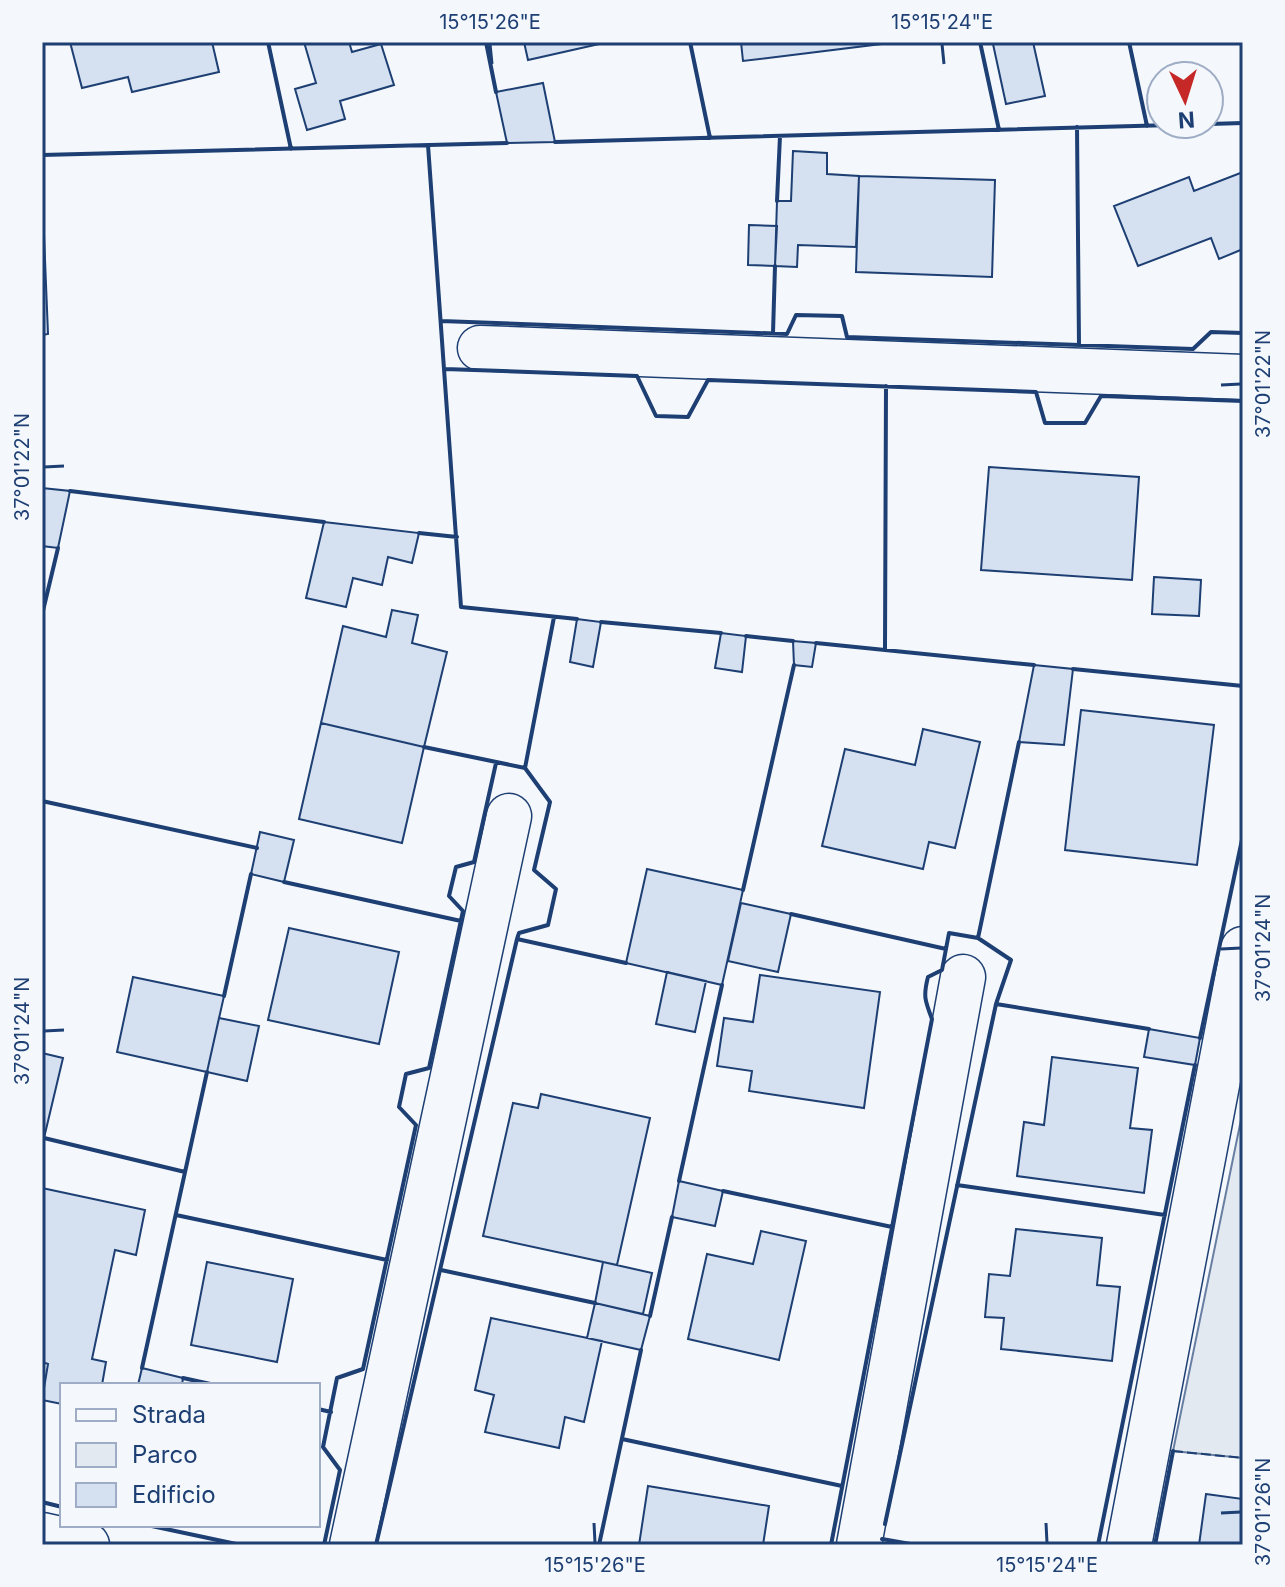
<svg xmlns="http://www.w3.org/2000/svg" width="1285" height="1587" viewBox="0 0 1285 1587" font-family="Inter,sans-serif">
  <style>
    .green { fill: #e3e9f0; stroke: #687fa3; stroke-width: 2 }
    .building { fill: #d5e0f0; stroke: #1d3f73; stroke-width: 2 }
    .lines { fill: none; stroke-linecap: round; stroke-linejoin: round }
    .minor-casing { stroke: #1d3f73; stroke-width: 47 }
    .minor { stroke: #f4f7fb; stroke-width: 44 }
    .fence { stroke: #1d3f73; stroke-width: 2; stroke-dasharray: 10 4; stroke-linecap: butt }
    .wall { stroke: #1d3f73; stroke-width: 4 }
    .ticks { fill: none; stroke: #1d3f73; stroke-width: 3 }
    .neatline { fill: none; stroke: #1d3f73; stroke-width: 3 }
    .ticks-label { font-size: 20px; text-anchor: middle; fill: #1d3f73 }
  </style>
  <rect width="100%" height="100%" fill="#f4f7fb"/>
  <path class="green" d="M 1243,1110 L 1243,1458 L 1173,1451 Z"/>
  <path class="building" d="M 70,42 L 212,42 L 219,72 L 132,92 L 128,77 L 82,88 Z
    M 304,42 L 349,42 L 352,52 L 381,44 L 394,85 L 340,101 L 345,119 L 307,130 L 295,89 L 316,83 Z
    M 524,42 L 608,42 L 528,60 Z
    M 741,42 L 889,42 L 889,43 L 743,61 Z
    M 1002,42 L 1033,42 L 1045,96 L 1006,104 L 993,44 Z
    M 543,83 L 555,142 L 507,143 L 496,92 Z
    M 793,151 L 827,153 L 827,174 L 859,176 L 856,247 L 798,245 L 797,267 L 775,266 L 777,201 L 791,201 Z
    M 1243,172 L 1243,249 L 1219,259 L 1211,238 L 1138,266 L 1114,206 L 1189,177 L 1194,191 Z
    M 859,176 L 995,180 L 992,277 L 856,272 Z
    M 749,225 L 777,226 L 775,266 L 748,265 Z
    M 42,235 L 44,235 L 48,334 L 42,335 Z
    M 989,467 L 1139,477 L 1132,580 L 981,570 Z
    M 42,488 L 70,491 L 58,548 L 42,546 Z
    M 324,522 L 419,533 L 412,563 L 388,557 L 382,585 L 353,578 L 346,607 L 306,598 Z
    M 1154,577 L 1201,580 L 1199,616 L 1152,614 Z
    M 392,610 L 418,615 L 412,643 L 447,652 L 424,747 L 321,723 L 343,626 L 386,637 Z
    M 577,619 L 601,622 L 593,667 L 570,662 Z
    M 721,633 L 746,636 L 742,672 L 715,668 Z
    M 793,641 L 816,643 L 812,667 L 794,665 Z
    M 1034,665 L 1073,669 L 1064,745 L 1019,742 Z
    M 1081,710 L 1214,725 L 1197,865 L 1065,850 Z
    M 321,723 L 424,747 L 402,843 L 299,819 Z
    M 923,729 L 980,742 L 955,848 L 929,842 L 923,869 L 822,846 L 845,749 L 915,765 Z
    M 260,832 L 294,840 L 284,882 L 251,874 Z
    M 647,869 L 743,890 L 722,985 L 626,963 Z
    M 741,903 L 791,914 L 778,972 L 728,961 Z
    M 289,928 L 399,952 L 379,1044 L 268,1020 Z
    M 667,972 L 706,981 L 695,1032 L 656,1024 Z
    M 760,975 L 880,992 L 864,1108 L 749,1091 L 752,1071 L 717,1066 L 724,1018 L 753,1022 Z
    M 133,977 L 224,996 L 207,1072 L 117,1052 Z
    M 219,1018 L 259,1026 L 247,1081 L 207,1072 Z
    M 1149,1029 L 1200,1038 L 1195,1065 L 1144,1057 Z
    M 42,1053 L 63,1058 L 44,1138 L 42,1137 Z
    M 1052,1057 L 1138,1068 L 1130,1128 L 1152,1130 L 1144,1193 L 1017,1176 L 1024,1122 L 1044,1125 Z
    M 541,1094 L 650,1118 L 617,1265 L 483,1236 L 513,1103 L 538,1108 Z
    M 679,1181 L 723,1191 L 715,1226 L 672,1217 Z
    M 42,1188 L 145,1210 L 136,1255 L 115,1250 L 92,1359 L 106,1362 L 102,1385 L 62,1385 L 62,1404 L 42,1400 L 48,1364 L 42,1362 Z
    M 1016,1229 L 1102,1238 L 1097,1285 L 1120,1287 L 1112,1361 L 1001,1349 L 1004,1318 L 985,1317 L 989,1274 L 1010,1276 Z
    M 761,1231 L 806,1241 L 779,1360 L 688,1339 L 707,1254 L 753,1264 Z
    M 207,1262 L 293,1279 L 277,1362 L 191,1345 Z
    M 603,1262 L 652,1273 L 643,1314 L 595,1303 Z
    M 595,1303 L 650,1316 L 641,1350 L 587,1338 Z
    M 491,1318 L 602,1341 L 584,1422 L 565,1417 L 559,1448 L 485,1432 L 494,1395 L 475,1390 Z
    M 142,1368 L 183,1378 L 182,1385 L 138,1385 Z
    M 648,1486 L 769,1506 L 763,1545 L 639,1545 Z
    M 1206,1494 L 1243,1499 L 1243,1545 L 1199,1545 Z"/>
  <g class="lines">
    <g class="minor-casing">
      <path id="minor" d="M 480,348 L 1243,377
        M 42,1535 L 87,1545
        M 352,1545 L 509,816
        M 859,1545 L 963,977
        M 1129,1545 L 1243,949"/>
    </g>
    <use href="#minor" class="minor"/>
    <path class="fence" d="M 1173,1451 L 1243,1458"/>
    <path class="wall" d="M 268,42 L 291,149
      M 486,42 L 496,92
      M 690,42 L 710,138
      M 980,42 L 999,130
      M 1129,42 L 1147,126
      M 1209,124 L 1243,123
      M 1077,127 L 1079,345
      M 555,142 L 1208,124
      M 428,145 L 461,607 L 577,619
      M 42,155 L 507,143
      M 777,201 L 780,136
      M 441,321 L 787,334 L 796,315 L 842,316 L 847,337 L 1193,349 L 1211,332 L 1243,333
      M 773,333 L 775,266
      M 445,369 L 637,376 L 656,416 L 688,417 L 708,380 L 1036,392 L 1045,423 L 1085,423 L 1101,396 L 1243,401
      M 70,491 L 324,522
      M 419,533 L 457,537
      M 42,615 L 58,548
      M 601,622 L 721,633
      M 746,636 L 793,641
      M 816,643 L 1034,665
      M 885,650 L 886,386
      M 1073,669 L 1243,686
      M 525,768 L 554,617
      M 42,801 L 257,848
      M 284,882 L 461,921
      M 743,890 L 794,665
      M 791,914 L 946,949
      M 978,938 L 1019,742
      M 517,939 L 626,963
      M 224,996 L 251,874
      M 996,1004 L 1149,1029
      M 1200,1038 L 1243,835
      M 44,1138 L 185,1172
      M 679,1181 L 722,985
      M 957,1185 L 1165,1215
      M 723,1191 L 892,1227
      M 176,1215 L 387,1260
      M 441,1270 L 595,1303
      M 650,1316 L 672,1217
      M 142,1368 L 207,1072
      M 183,1378 L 215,1385
      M 318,1409 L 331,1412
      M 622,1439 L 842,1486
      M 42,1502 L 62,1507
      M 147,1525 L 241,1545
      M 882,1539 L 916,1545
      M 324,1545 L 340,1470 L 323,1447 L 337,1378 L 363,1369 L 416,1125 L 399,1107 L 406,1074 L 429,1068 L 463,911 L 449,896 L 456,867 L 474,862 L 496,763
      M 376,1545 L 517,939 L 519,933 L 548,925 L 556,889 L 534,870 L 550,802 L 525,768 L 424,747
      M 599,1545 L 641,1350
      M 831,1545 L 932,1019 C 925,1001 923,996 928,977 L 942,970 L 949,933 L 978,938 L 1011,960 L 996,1004 L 885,1524
      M 1098,1545 L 1195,1065
      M 1155,1545 L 1173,1451"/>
  </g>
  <path class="ticks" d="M 490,44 L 492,64M 942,44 L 944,64M 1221,385 L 1241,384M 44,467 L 64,466M 1221,949 L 1241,948M 44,1031 L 64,1030M 1221,1513 L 1241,1512M 594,1523 L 595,1543M 1046,1523 L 1047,1543"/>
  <rect width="1285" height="1587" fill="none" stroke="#f4f7fb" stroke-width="88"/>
  <rect x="60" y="1383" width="260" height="144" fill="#f4f7fb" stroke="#9eadc5" stroke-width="2"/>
  <rect x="76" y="1409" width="40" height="12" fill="#f4f7fb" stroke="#9eadc5" stroke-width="2"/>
  <text x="132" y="1423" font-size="24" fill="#1d3f73">Strada</text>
  <rect x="76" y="1443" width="40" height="24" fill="#e3e9f0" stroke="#9eadc5" stroke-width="2"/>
  <text x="132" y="1463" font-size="24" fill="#1d3f73">Parco</text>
  <rect x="76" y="1483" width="40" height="24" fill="#d5e0f0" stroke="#9eadc5" stroke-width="2"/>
  <text x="132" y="1503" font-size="24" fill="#1d3f73">Edificio</text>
  <g transform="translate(1185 100) rotate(176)"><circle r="38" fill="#f4f7fb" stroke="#9eadc5" stroke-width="2"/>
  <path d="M0-6L14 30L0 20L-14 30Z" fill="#c62828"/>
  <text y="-12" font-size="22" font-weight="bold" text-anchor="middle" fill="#1d3f73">N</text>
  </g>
  <rect x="44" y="44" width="1197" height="1499" class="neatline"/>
  <g class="ticks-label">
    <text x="490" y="29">15°15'26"E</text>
    <text x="942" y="29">15°15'24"E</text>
    <text transform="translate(1263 384) rotate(-90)" y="7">37°01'22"N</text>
    <text transform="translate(22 467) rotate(-90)" y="7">37°01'22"N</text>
    <text transform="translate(1263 948) rotate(-90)" y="7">37°01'24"N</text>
    <text transform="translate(22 1031) rotate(-90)" y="7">37°01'24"N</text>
    <text transform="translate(1263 1512) rotate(-90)" y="7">37°01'26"N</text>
    <text x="595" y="1572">15°15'26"E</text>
    <text x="1047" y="1572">15°15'24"E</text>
  </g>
</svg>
